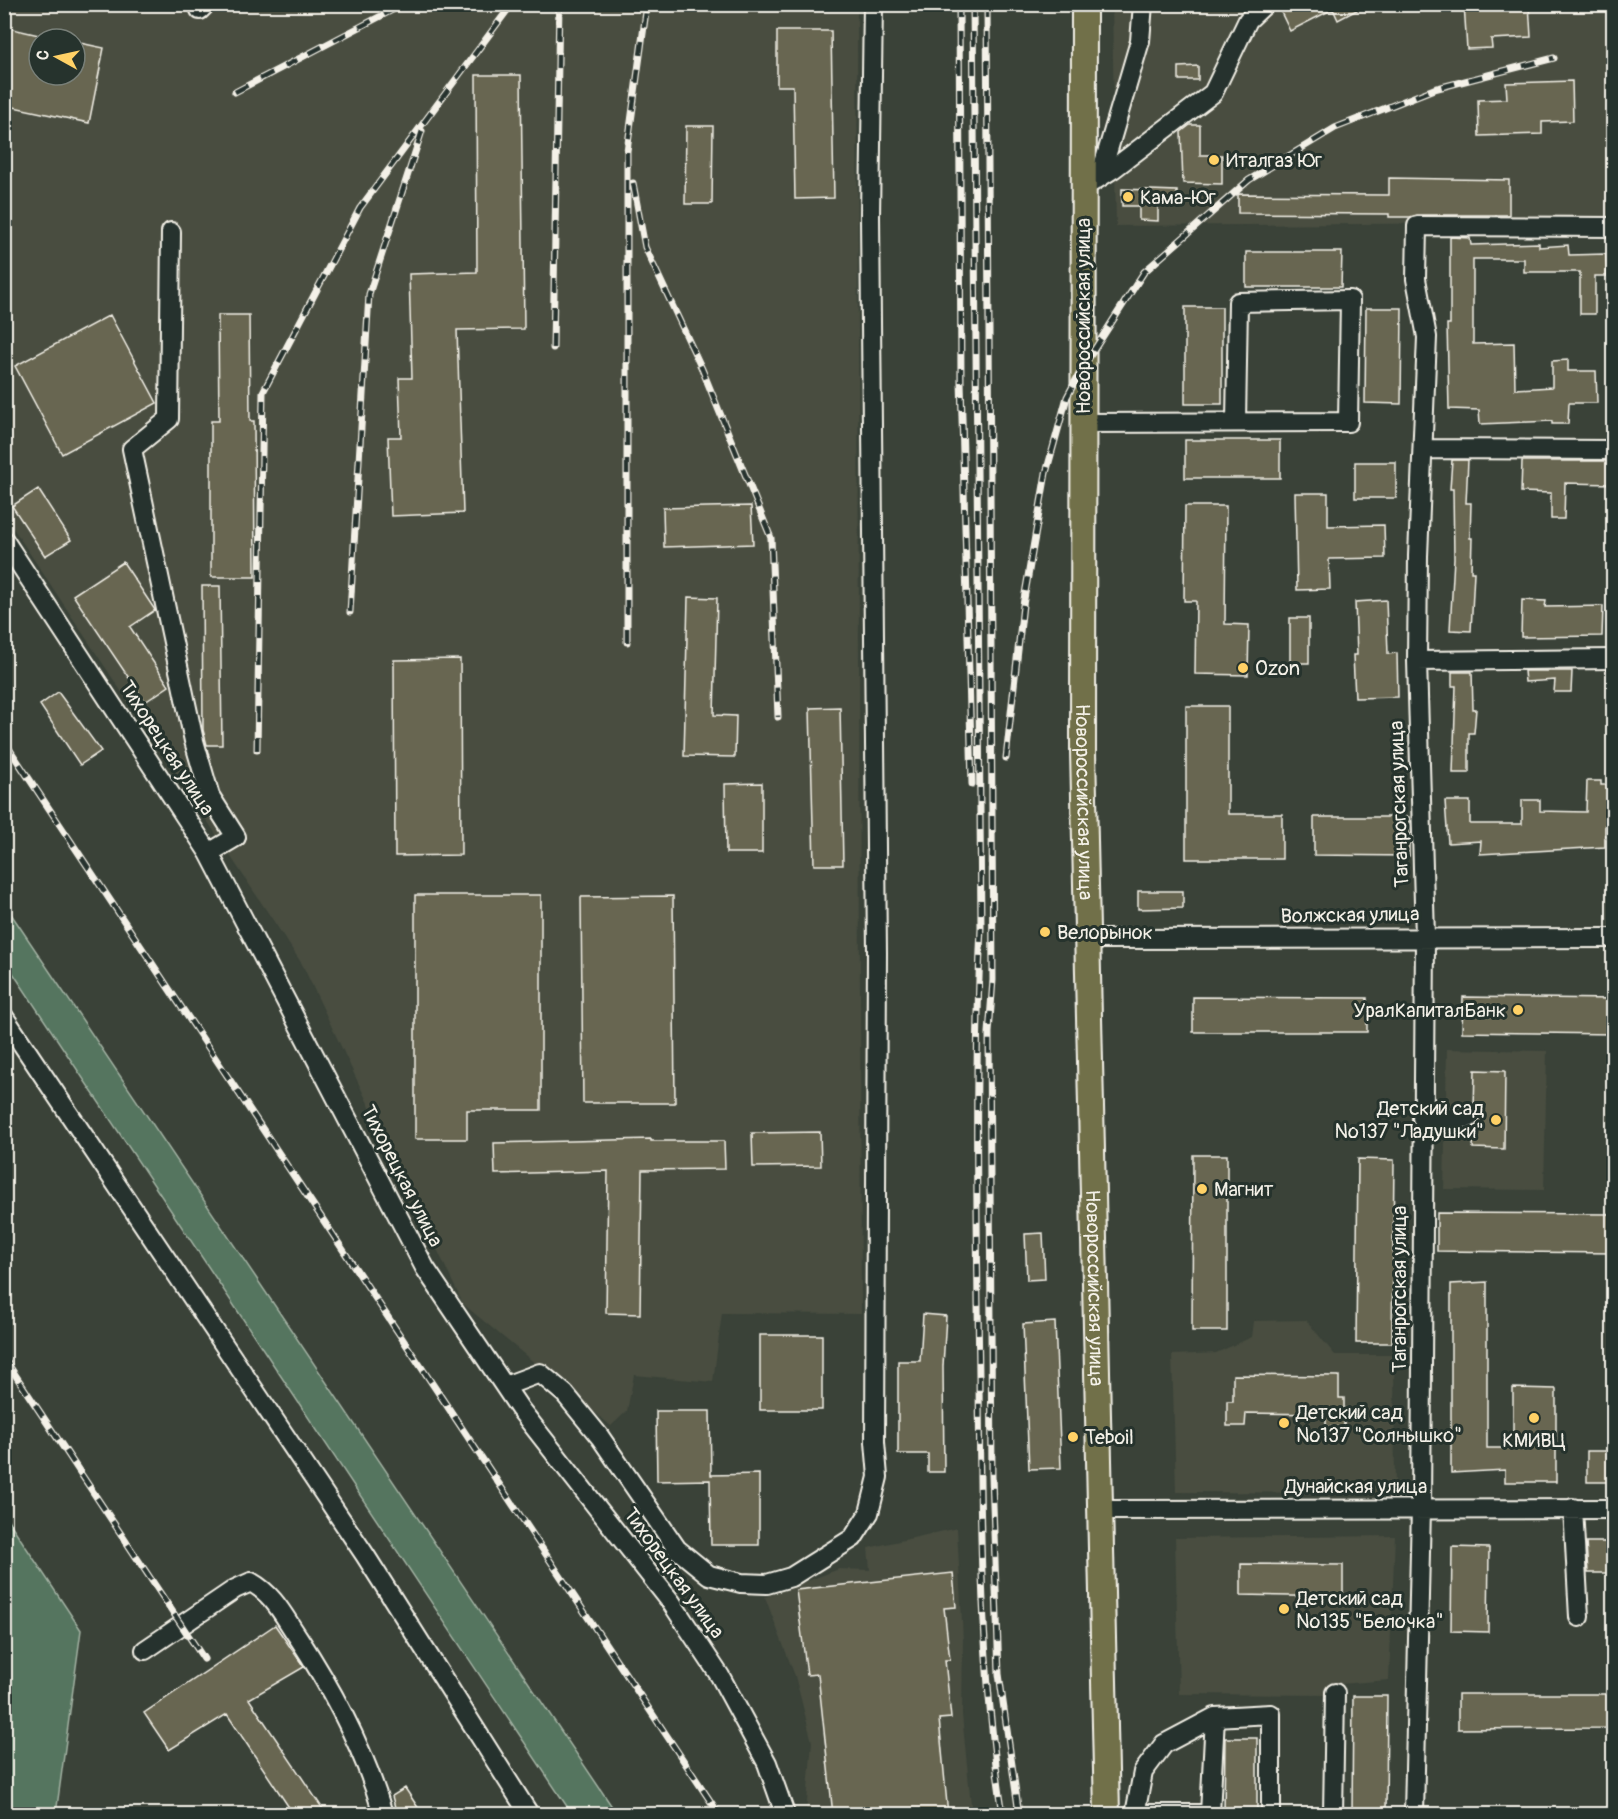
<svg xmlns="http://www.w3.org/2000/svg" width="1618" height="1819" viewBox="0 0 1618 1819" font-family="Pangolin,sans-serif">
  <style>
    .built { fill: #484d40; fill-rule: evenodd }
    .green { fill: #54755f; stroke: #a4b3a4; stroke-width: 1.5 }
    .building { fill: #676651; stroke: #f4f1e8; stroke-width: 1.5 }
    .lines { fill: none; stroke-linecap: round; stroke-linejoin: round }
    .minor-casing { stroke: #f4f1e8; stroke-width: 22 }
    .major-casing { stroke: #f4f1e8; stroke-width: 28 }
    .minor { stroke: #26332d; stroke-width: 18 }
    .major { stroke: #71704a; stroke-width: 24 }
    .rail-casing { stroke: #f4f1e8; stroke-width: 7 }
    .rail { stroke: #26332d; stroke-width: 4.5; stroke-dasharray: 14; stroke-linecap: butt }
    .poi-dot { fill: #ffd166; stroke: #26332d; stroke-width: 2 }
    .labels { text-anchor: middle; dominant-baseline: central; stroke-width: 6; stroke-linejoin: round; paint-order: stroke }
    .poi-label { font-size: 20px; fill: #f4f1e8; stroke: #26332d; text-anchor: start }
    .street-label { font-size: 20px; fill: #f4f1e8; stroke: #26332d }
  </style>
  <rect width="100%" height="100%" fill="#3a4238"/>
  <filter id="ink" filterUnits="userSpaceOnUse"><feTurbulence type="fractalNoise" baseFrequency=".0167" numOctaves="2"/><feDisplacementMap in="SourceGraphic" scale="12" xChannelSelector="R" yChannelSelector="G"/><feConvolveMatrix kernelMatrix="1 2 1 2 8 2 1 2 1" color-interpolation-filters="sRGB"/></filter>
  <g filter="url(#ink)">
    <path class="built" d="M 4,5 L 857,5 L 861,1314 L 722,1313 L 713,1382 L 634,1375 L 627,1411 L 611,1426 L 463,1304 L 302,964 L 5,516 ZM 39,39 L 75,39 L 75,75 L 39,75 Z
      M 1112,5 L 1613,5 L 1613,222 L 1116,226 Z
      M 1447,1049 L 1547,1051 L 1544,1190 L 1444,1189 Z
      M 1306,1320 L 1335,1355 L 1394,1355 L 1395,1493 L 1176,1492 L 1172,1355 L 1216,1353 L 1252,1337 L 1254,1321 Z
      M 957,1528 L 963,1640 L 962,1715 L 972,1814 L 806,1814 L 812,1742 L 795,1676 L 765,1597 L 839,1569 L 870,1570 L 868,1548 Z
      M 1395,1536 L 1389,1680 L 1328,1685 L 1327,1695 L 1179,1694 L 1175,1538 Z"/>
    <path class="green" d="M 4,905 L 5,905 L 617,1814 L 572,1814 L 5,961 Z
      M 4,1514 L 81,1630 L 56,1814 L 5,1814 Z"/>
    <path class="building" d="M 1277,4 L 1368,4 L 1338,20 L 1333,9 L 1290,31 Z
      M 1464,4 L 1529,4 L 1531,37 L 1491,39 L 1492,48 L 1467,49 Z
      M 4,27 L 39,35 L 39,75 L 75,75 L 75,42 L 104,48 L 89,123 L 4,105 Z
      M 777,31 L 831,31 L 834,198 L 795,199 L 793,86 L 777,86 Z
      M 1198,66 L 1198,80 L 1179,80 L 1179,67 Z
      M 476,75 L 521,75 L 524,329 L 457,330 L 463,513 L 391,516 L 388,437 L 401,437 L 399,378 L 412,378 L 409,274 L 477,272 Z
      M 1572,81 L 1573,121 L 1542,122 L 1542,134 L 1479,136 L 1478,100 L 1507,99 L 1506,83 Z
      M 1190,125 L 1200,125 L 1200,155 L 1222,155 L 1222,184 L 1183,183 L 1181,132 Z
      M 686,126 L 713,126 L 712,204 L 685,204 Z
      M 1389,178 L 1509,180 L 1509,215 L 1417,215 L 1410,217 L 1389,217 L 1389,214 L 1238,213 L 1238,194 L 1389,195 Z
      M 1122,189 L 1177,191 L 1177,205 L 1158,205 L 1158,221 L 1139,220 L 1139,206 L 1122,206 Z
      M 1450,237 L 1470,238 L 1471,245 L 1539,243 L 1539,247 L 1568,245 L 1569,255 L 1606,254 L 1607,276 L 1595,276 L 1595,314 L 1580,314 L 1580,272 L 1524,272 L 1524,259 L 1473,259 L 1473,344 L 1514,343 L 1515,389 L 1552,387 L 1552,361 L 1568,360 L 1568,371 L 1596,371 L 1597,403 L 1569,403 L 1568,424 L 1552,424 L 1552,421 L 1480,424 L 1479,410 L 1449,409 L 1447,324 L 1450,324 Z
      M 1246,252 L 1342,252 L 1341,287 L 1246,287 Z
      M 1185,307 L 1222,307 L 1222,404 L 1185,404 Z
      M 1366,308 L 1402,308 L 1401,404 L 1365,403 Z
      M 110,315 L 157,403 L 62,454 L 15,366 Z
      M 218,315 L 249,315 L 250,421 L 254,421 L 255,577 L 211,577 L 211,421 L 219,421 Z
      M 1185,440 L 1280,440 L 1280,478 L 1185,478 Z
      M 1452,460 L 1468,460 L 1466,503 L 1471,503 L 1470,538 L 1472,538 L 1471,572 L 1474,572 L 1471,631 L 1450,630 L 1454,558 L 1453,489 L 1450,489 Z
      M 1522,461 L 1614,461 L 1614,484 L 1565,483 L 1564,519 L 1551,519 L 1551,493 L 1521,492 Z
      M 1355,462 L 1396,462 L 1396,498 L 1355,498 Z
      M 38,489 L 71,540 L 45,556 L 12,506 Z
      M 1295,493 L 1328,493 L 1328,526 L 1384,525 L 1385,558 L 1329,559 L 1330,589 L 1297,590 Z
      M 751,506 L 753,544 L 664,547 L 663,508 Z
      M 1185,506 L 1226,506 L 1225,624 L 1249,625 L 1248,675 L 1195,674 L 1196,601 L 1184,601 Z
      M 123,562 L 155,610 L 130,627 L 169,686 L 145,702 L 73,595 Z
      M 202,586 L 220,586 L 222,745 L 207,745 L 203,730 Z
      M 688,597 L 717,598 L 714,715 L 736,716 L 735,757 L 684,756 Z
      M 1386,600 L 1388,654 L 1397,653 L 1398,697 L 1355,698 L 1353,655 L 1357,655 L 1355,602 Z
      M 1522,600 L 1546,601 L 1545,607 L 1603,606 L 1602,636 L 1521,637 Z
      M 1290,618 L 1309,618 L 1309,663 L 1290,663 Z
      M 460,659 L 461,855 L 395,856 L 394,660 Z
      M 1524,671 L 1572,671 L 1571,692 L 1554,692 L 1555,680 L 1525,682 Z
      M 1452,672 L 1472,672 L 1473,709 L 1476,709 L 1474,733 L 1469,733 L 1469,773 L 1453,773 L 1456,686 L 1452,686 Z
      M 58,692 L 101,751 L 80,765 L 40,705 Z
      M 1186,706 L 1228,706 L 1228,814 L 1282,814 L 1282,859 L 1186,859 Z
      M 840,707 L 843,865 L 814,865 L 810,708 Z
      M 1587,781 L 1601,781 L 1601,785 L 1614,785 L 1614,825 L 1605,825 L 1605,847 L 1480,854 L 1481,841 L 1448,843 L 1445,801 L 1470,801 L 1470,824 L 1522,824 L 1522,800 L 1540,800 L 1540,811 L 1586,812 Z
      M 762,783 L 762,853 L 726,853 L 725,784 Z
      M 1314,817 L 1409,817 L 1409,856 L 1314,855 Z
      M 1138,891 L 1183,891 L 1183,908 L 1138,909 Z
      M 415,895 L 541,895 L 541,1110 L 467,1110 L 467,1139 L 415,1139 Z
      M 673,896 L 675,1103 L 583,1103 L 581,897 Z
      M 1193,997 L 1367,998 L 1367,1032 L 1193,1032 Z
      M 1463,997 L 1614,999 L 1614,1034 L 1462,1032 Z
      M 1475,1070 L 1505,1071 L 1504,1149 L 1473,1148 L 1474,1128 L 1480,1119 L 1474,1108 Z
      M 820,1132 L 821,1166 L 753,1167 L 752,1133 Z
      M 651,1139 L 651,1141 L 724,1141 L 725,1169 L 642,1170 L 640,1314 L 606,1313 L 608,1171 L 495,1174 L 494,1143 Z
      M 1193,1155 L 1227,1155 L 1227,1331 L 1192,1331 Z
      M 1358,1159 L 1394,1160 L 1392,1343 L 1356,1343 Z
      M 1437,1213 L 1614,1214 L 1614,1253 L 1437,1251 Z
      M 1043,1233 L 1045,1279 L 1027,1280 L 1025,1234 Z
      M 1487,1282 L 1487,1448 L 1513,1448 L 1513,1388 L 1556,1389 L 1556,1482 L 1505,1482 L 1505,1470 L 1451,1473 L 1451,1284 Z
      M 923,1314 L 946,1316 L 943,1366 L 944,1472 L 928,1472 L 928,1454 L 898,1454 L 898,1361 L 920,1361 Z
      M 1055,1322 L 1061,1468 L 1029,1469 L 1023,1324 Z
      M 760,1335 L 822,1335 L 822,1410 L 760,1410 Z
      M 1233,1375 L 1339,1376 L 1339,1398 L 1344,1398 L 1344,1427 L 1326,1427 L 1326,1414 L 1246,1413 L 1245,1426 L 1227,1426 L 1227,1401 L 1233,1401 Z
      M 656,1411 L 710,1411 L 711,1475 L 759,1474 L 759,1545 L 711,1545 L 710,1480 L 657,1481 Z
      M 1587,1451 L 1614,1451 L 1614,1482 L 1587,1482 Z
      M 1586,1542 L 1614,1542 L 1614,1573 L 1588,1573 Z
      M 1452,1547 L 1489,1548 L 1488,1632 L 1451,1631 Z
      M 1241,1564 L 1343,1565 L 1343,1597 L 1241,1595 Z
      M 953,1573 L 956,1607 L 944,1608 L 950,1660 L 945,1660 L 951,1718 L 939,1719 L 948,1815 L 833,1815 L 818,1674 L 807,1675 L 796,1590 Z
      M 275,1625 L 304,1667 L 249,1699 L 327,1815 L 294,1815 L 227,1714 L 169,1750 L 144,1713 Z
      M 1458,1694 L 1614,1694 L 1614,1728 L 1458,1729 Z
      M 1353,1696 L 1387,1696 L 1386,1815 L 1352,1815 Z
      M 1225,1738 L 1257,1738 L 1257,1815 L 1224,1815 Z
      M 405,1788 L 423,1815 L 397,1815 L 392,1796 Z"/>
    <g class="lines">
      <g class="minor-casing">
        <path id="minor" d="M 200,10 L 206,4
          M 1100,177 L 1140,41 L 1143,4
          M 1083,188 L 1113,169 L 1213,93 L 1248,20 L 1265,4
          M 171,232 L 169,419 L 132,449 L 194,741 L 210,796 L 236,837 L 209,853
          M 1083,423 L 1348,422 L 1350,300 L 1238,302 L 1236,422
          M 1423,449 L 1614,450
          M 4,540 L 209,853 L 425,1268 L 520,1409 L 671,1602 L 720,1676 L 767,1763 L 785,1814
          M 1417,661 L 1614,659
          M 1088,939 L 1614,938
          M 4,1017 L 365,1555 L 529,1814
          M 1422,1118 L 1469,1118
          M 505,1386 L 540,1373 L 565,1394 L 600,1437 L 677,1549 L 709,1575 L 741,1583 L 767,1584 L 791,1577 L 853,1538 L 869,1513 L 878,1477 L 875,1442 L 877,952 L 870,216 L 873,4
          M 1573,1508 L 1579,1617
          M 1099,1510 L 1614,1509
          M 145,1650 L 235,1589 L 251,1582 C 274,1595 283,1615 298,1637 C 334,1692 365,1751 383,1814
          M 1210,1814 L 1135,1814 L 1143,1772 L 1164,1744 L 1215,1717 L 1271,1714 L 1271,1814
          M 1210,1814 L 1215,1717
          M 1333,1814 L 1335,1693
          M 1414,1814 L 1421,1508 L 1425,937 L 1417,661 L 1418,556 L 1427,337 L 1416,279 L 1417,226 L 1614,227"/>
      </g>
      <g class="major-casing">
        <g id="major">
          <path id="s1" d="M 1084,4 L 1083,752 L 1107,1814"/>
        </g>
      </g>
      <use href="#minor" class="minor"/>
      <use href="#major" class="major"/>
      <g class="rail-casing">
        <path id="rail" d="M 959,4 L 961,381 L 972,784
          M 973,4 L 981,927 C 974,1077 977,1226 979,1376 C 980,1522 980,1670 1003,1814
          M 987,4 L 993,980 L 989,1033 L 992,1476 L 999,1674 L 1019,1814
          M 235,92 L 404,4
          M 633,183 L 645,247 L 702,369 L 771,538 L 778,717
          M 553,348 L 559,4
          M 350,612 L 369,294 L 422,131
          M 627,642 L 627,151 L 647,4
          M 4,741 L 719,1814
          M 257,750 L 263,392 L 360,208 L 512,4
          M 1006,758 L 1023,605 L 1046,473 L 1067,397 L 1083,367 L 1144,272 L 1249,180 L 1335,128 L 1434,89 L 1554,58
          M 4,1358 L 204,1659"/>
      </g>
      <use href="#rail" class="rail"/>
    </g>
  </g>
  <g class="poi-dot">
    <circle cx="1214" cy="160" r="6"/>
    <circle cx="1128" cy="197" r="6"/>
    <circle cx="1243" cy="668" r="6"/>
    <circle cx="1045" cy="932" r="6"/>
    <circle cx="1518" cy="1010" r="6"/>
    <circle cx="1496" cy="1120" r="6"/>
    <circle cx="1202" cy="1189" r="6"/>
    <circle cx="1534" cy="1418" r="6"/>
    <circle cx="1284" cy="1423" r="6"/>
    <circle cx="1073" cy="1437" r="6"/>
    <circle cx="1284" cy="1609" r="6"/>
  </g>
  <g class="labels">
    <g class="poi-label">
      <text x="1226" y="160">Италгаз Юг</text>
      <text x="1140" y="197">Кама-Юг</text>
      <text x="1255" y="668">Ozon</text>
      <text x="1057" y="932">Велорынок</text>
      <text x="1506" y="1010" text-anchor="end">УралКапиталБанк</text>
      <text x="1484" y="1108" text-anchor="end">Детский сад<tspan x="1484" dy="23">№137 "Ладушки"</tspan></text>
      <text x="1214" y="1189">Магнит</text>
      <text x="1296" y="1412">Детский сад<tspan x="1296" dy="23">№137 "Солнышко"</tspan></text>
      <text x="1085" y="1437">Teboil</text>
      <text x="1534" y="1440" text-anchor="middle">КМИВЦ</text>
      <text x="1296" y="1598">Детский сад<tspan x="1296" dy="23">№135 "Белочка"</tspan></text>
    </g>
    <g class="street-label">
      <text transform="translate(1083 316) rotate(-90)">Новороссийская улица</text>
      <text transform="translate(167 748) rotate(57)">Тихорецкая улица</text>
      <text stroke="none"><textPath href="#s1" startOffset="798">Новороссийская улица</textPath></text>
      <text transform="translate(1399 804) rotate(-92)">Таганрогская улица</text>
      <text transform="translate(1350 915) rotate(-1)">Волжская улица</text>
      <text transform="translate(402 1176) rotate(63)">Тихорецкая улица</text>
      <text stroke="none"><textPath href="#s1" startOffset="1284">Новороссийская улица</textPath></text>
      <text transform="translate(1399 1289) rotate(-90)">Таганрогская улица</text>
      <text x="1356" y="1486">Дунайская улица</text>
      <text transform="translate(674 1573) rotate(54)">Тихорецкая улица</text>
    </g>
  </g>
  <rect width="1618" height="1819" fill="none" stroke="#26332d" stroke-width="24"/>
  <rect x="12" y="12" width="1594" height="1795" fill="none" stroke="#f4f1e8" stroke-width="2" filter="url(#ink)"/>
  <g transform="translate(57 57) rotate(278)"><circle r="28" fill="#26332d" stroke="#787f78" stroke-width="1.5"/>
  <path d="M0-4.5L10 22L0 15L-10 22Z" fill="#ffd166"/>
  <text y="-9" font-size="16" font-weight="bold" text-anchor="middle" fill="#f4f1e8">С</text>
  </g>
</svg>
